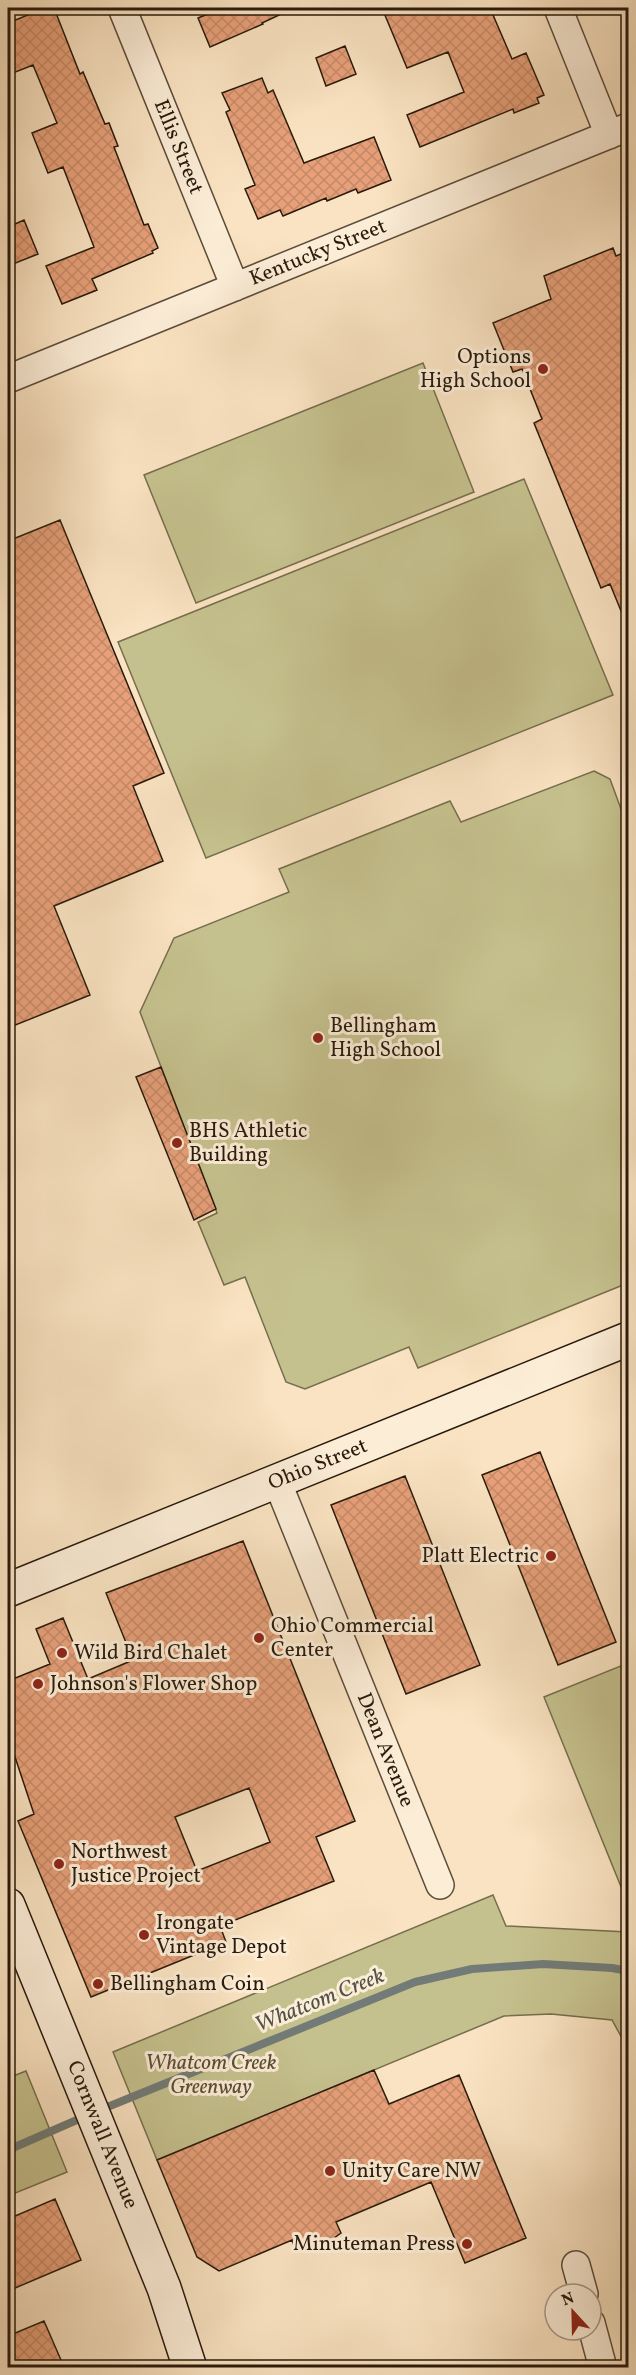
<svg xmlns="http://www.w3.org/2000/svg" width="636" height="2375" viewBox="0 0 636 2375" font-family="Vollkorn,serif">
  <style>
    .green { fill: #c5c18e; stroke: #766e4d; stroke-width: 1.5 }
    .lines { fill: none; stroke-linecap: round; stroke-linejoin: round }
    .stream { stroke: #727b77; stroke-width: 8 }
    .building { fill: url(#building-cross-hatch); stroke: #281a0c; stroke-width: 1.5; fill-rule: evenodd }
    .street-casing { stroke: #5c4c3a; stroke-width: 30 }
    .secondary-casing { stroke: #281a0c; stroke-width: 36 }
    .street { stroke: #fcedd7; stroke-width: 27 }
    .secondary { stroke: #fcedd7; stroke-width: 33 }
    .poi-dot { fill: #8f2418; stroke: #fcedd7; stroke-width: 2 }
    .labels { text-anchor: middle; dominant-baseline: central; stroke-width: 6; stroke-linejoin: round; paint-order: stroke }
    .street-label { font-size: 21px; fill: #281a0c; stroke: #fcedd7 }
    .poi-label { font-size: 21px; fill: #281a0c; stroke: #fcedd7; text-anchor: start }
    .park-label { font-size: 21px; font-style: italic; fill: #574c33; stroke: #fcedd7 }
    .water-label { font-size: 22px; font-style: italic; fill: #53524a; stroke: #fcedd7 }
  </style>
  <defs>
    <pattern id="building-cross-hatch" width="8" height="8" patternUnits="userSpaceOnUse" patternTransform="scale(1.5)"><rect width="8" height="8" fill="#e7a079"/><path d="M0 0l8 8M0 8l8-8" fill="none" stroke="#c68967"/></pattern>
  </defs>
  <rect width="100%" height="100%" fill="#fae3c2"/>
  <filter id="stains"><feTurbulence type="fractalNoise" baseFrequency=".00333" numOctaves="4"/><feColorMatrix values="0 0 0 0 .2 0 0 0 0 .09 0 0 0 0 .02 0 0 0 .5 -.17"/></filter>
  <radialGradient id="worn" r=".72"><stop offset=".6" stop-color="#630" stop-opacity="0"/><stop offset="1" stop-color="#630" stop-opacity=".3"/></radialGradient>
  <path class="green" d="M 423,363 L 474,492 L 196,603 L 144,475 Z
    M 524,479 L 613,695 L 206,858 L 118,642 Z
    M 594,771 L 610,779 L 628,828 L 628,1283 L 418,1368 L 409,1347 L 305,1389 L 286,1382 L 245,1277 L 224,1285 L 198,1222 L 217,1213 L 140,1012 L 174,938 L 289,892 L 279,869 L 450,801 L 461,822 Z
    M 628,1663 L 628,1904 L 544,1697 Z
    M 493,1895 L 506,1926 L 628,1932 L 628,2049 L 612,2020 L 551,2014 L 504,2016 L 157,2160 L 113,2052 Z
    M 26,2071 L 67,2172 L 8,2196 L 8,2078 Z"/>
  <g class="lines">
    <path class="stream" d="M 100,2110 L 415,1982 L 472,1969 L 543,1964 L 612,1968 L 628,1971
      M 8,2150 L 86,2116"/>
  </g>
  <path class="building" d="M 45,8 L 54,8 L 80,74 L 83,72 L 105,124 L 109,123 L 118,146 L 114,147 L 144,225 L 148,224 L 158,248 L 152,251 L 153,253 L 92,279 L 97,290 L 62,304 L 46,266 L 94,247 L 63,167 L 48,173 L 32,133 L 57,123 L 33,65 L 8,75 L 8,23 Z
    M 223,8 L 294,8 L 262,23 L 263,24 L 210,47 L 198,18 Z
    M 382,8 L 490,8 L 512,59 L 526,53 L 544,95 L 537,98 L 539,103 L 514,113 L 513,109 L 420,147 L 407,115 L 464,92 L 448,52 L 407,68 Z
    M 345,46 L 356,74 L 326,86 L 316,58 Z
    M 262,78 L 268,93 L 273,90 L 304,163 L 374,137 L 391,180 L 358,193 L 356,189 L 327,201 L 326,198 L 283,216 L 280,210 L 258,219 L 245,189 L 255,185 L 226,112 L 230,110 L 222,93 Z
    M 24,220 L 38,254 L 8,266 L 8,227 Z
    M 613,248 L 616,256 L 628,251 L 628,628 L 610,584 L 601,588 L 534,423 L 542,419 L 522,369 L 513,372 L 493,323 L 551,299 L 544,276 Z
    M 60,520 L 164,773 L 133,786 L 163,861 L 54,906 L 90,995 L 8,1028 L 8,541 Z
    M 161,1067 L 216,1209 L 194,1220 L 136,1077 Z
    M 540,1452 L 616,1642 L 558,1665 L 482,1475 Z
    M 405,1476 L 480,1665 L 406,1694 L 331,1505 Z
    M 243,1541 L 355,1821 L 316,1837 L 334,1881 L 220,1926 L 226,1942 L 91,1997 L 18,1821 L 34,1814 L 8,1736 L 8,1681 L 50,1664 L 36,1629 L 63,1618 L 88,1679 L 133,1660 L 106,1593 ZM 249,1788 L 270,1842 L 197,1871 L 175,1817 Z
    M 374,2070 L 389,2104 L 459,2075 L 526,2238 L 465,2263 L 431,2182 L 336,2222 L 341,2233 L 321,2247 L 296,2252 L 292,2240 L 219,2271 L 197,2257 L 157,2160 Z
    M 55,2199 L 81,2260 L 8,2291 L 8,2219 Z
    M 44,2321 L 64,2367 L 14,2367 L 8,2351 L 8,2336 Z"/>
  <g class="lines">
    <g class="street-casing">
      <path id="street" d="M 122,8 L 235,287
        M 558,8 L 609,135
        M 8,379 L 628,127
        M 277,1481 L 440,1885
        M 576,2265 L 584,2294
        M 591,2323 L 603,2368"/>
    </g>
    <g class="secondary-casing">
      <path id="secondary" d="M 8,1590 L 628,1339
        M 8,1905 L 164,2288 L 190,2368"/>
    </g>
    <use href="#street" class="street"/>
    <use href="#secondary" class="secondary"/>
  </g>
  <g class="poi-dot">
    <circle cx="543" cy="369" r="6"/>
    <circle cx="318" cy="1038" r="6"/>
    <circle cx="177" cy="1143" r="6"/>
    <circle cx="551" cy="1556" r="6"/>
    <circle cx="259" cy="1638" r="6"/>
    <circle cx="62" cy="1653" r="6"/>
    <circle cx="38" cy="1684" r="6"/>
    <circle cx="59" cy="1864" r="6"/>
    <circle cx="144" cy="1935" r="6"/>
    <circle cx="98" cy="1984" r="6"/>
    <circle cx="330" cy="2171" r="6"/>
    <circle cx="467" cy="2244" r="6"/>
  </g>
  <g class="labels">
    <g class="street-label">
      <text transform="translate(178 147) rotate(68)">Ellis Street</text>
      <text transform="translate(318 253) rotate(-22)">Kentucky Street</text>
      <text transform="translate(318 1465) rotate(-22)">Ohio Street</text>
      <text transform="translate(385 1750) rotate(68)">Dean Avenue</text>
      <text transform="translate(102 2135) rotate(68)">Cornwall Avenue</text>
    </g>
    <g class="poi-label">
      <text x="531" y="357" text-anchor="end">Options<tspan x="531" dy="24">High School</tspan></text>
      <text x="330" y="1026">Bellingham<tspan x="330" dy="24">High School</tspan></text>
      <text x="189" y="1131">BHS Athletic<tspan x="189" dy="24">Building</tspan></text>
      <text x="539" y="1556" text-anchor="end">Platt Electric</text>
      <text x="271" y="1626">Ohio Commercial<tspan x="271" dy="24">Center</tspan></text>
      <text x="74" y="1653">Wild Bird Chalet</text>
      <text x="50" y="1684">Johnson's Flower Shop</text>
      <text x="71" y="1852">Northwest<tspan x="71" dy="24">Justice Project</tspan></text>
      <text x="156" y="1923">Irongate<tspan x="156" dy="24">Vintage Depot</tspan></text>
      <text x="110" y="1984">Bellingham Coin</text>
      <text x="342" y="2171">Unity Care NW</text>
      <text x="455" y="2244" text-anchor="end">Minuteman Press</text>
    </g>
    <g class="park-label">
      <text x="211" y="2063">Whatcom Creek<tspan x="211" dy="24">Greenway</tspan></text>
    </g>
    <g class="water-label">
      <text transform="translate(320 2001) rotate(-22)">Whatcom Creek</text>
    </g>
  </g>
  <rect width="636" height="2375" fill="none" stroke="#fae3c2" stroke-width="30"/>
  <rect x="9" y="9" width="618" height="2357" fill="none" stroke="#281a0c" stroke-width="3"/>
  <rect x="15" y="15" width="606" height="2345" fill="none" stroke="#281a0c" stroke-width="1.5"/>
  <g transform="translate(573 2312) rotate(338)"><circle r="28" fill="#fcedd7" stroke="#a79986" stroke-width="1.5"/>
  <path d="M0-4.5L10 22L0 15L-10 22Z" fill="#8f2418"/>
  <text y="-9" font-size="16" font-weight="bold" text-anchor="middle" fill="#281a0c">N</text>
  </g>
  <rect width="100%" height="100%" filter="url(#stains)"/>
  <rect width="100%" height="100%" fill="url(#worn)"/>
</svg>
